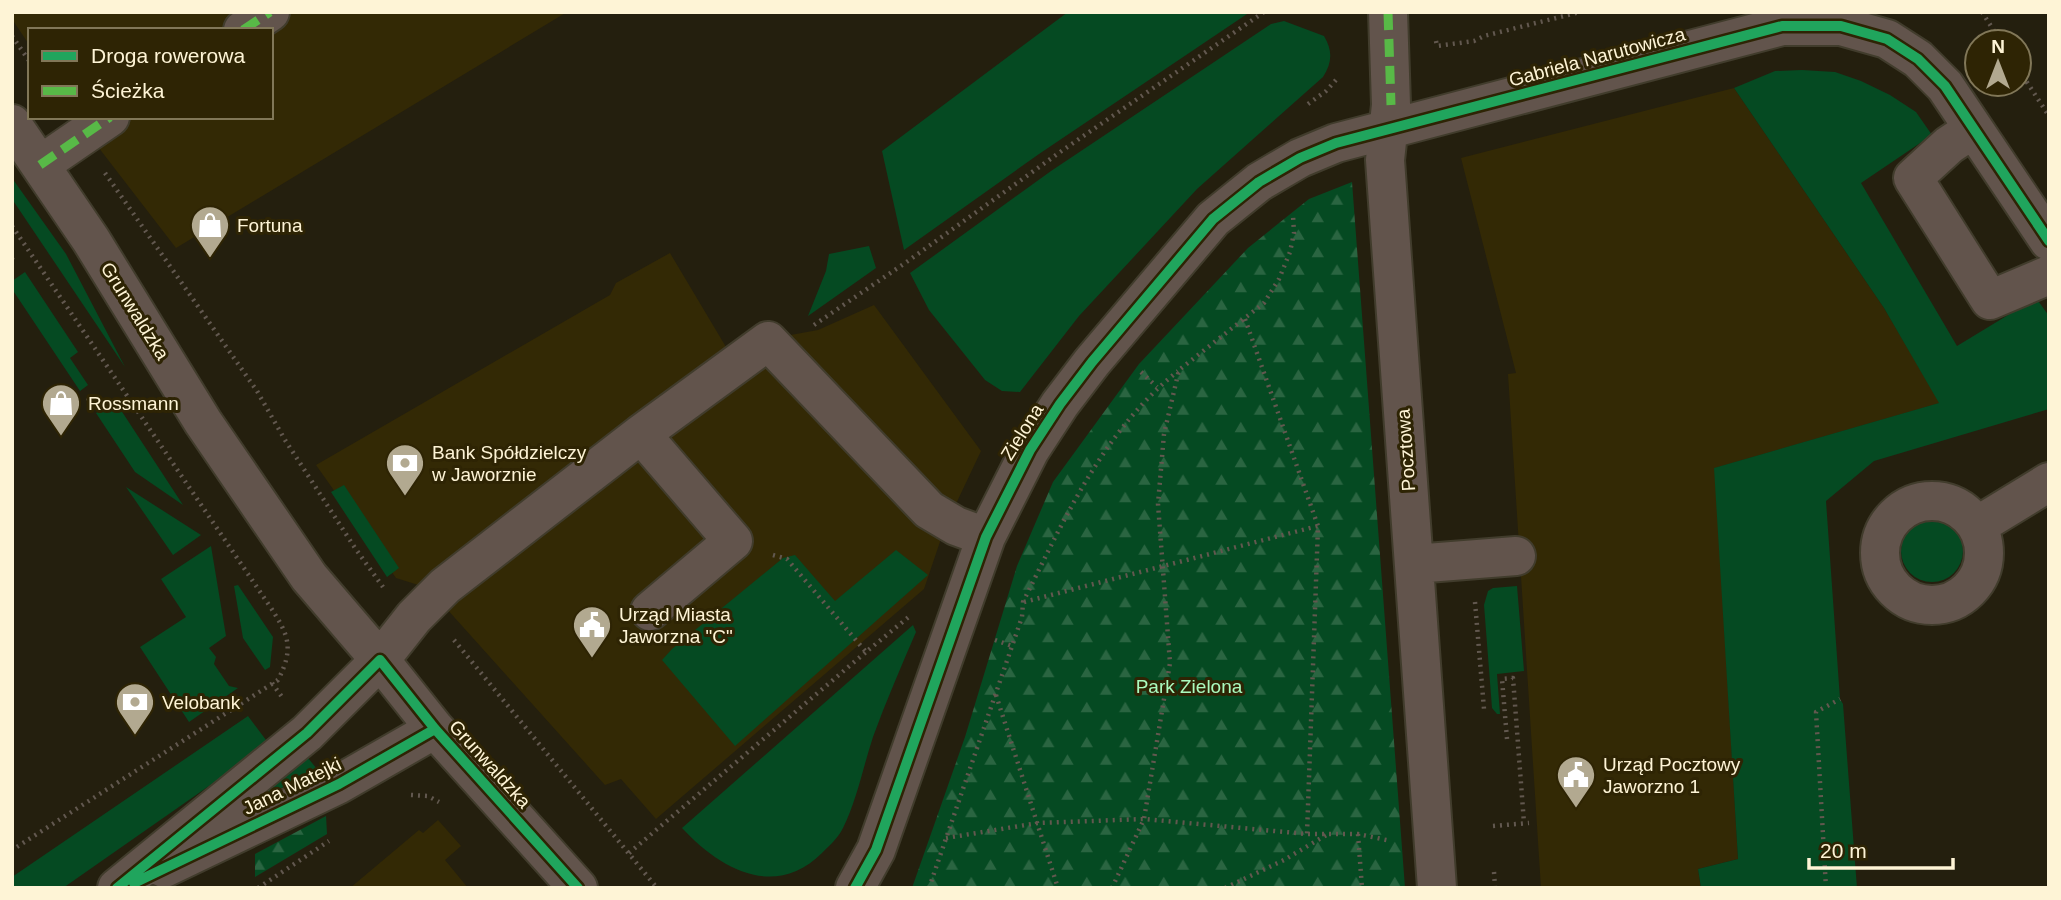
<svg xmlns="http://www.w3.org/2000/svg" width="2061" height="900" viewBox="0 0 2061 900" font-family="Arial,sans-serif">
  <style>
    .built { fill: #332905 }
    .grass { fill: #054a22 }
    .forest { fill: url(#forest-firs) }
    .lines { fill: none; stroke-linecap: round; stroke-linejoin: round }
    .minor-casing { stroke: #413c2c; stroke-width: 42 }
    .path { stroke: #62584f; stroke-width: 4.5; stroke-dasharray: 2 5; stroke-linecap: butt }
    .minor { stroke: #62544c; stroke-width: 38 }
    .quiet { stroke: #58b947; stroke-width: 9; stroke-dasharray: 18 9; stroke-linecap: butt }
    .cycleway-casing { stroke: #2e2404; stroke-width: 15 }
    .cycleway { stroke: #20a55d; stroke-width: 10 }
    .labels { text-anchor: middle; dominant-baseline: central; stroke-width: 6; stroke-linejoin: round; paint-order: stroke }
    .street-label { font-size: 19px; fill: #fef4d6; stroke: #2e2404 }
    .poi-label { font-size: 19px; fill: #fef4d6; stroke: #2e2404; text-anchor: start }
    .park-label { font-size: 19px; fill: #aafbbf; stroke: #2e2404 }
  </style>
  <defs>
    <pattern id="forest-firs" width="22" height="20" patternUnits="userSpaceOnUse" patternTransform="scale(1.75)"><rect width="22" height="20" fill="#054a22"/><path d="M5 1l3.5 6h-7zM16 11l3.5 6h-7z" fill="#2a6541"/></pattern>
  </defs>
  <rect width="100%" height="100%" fill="#241f0e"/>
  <path class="built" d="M 12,12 L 567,12 L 176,248 L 75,117 L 271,117 L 271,30 L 30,30 L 30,46 L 12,19 Z
    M 1734,88 L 1884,308 L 1940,403 L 1715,468 L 1738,859 L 1698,869 L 1701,888 L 1541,888 L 1508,374 L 1516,373 L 1461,158 Z
    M 670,253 L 726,347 L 818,330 L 874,305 L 981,451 L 945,527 L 924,589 L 656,819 L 621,779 L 605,785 L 428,588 L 396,578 L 316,465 L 610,295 L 616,283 Z
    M 438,820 L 461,846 L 445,860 L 468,888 L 350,888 L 419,830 L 423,833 Z"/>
  <path class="grass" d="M 1068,12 L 1250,12 L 1039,154 L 904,250 L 882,151 Z
    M 1284,21 L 1324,36 C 1333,51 1332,63 1323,77 L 1197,189 L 1079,316 L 1020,392 L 1002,391 L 985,380 L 929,310 L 910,273 L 1051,171 L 1271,24 Z
    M 1802,70 L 1835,72 L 1861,81 L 1890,95 L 1916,112 L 1932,135 L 1861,183 L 1957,346 L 2036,298 L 2049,316 L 2049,409 L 1874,461 L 1826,501 L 1840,699 L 1843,704 L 1857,888 L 1701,888 L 1698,869 L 1738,859 L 1714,468 L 1939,403 L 1884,308 L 1734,88 L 1775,71 Z
    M 12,178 L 66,254 L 125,367 L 12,199 Z
    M 869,246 L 876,268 L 808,316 L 826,271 L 829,254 Z
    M 25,272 L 78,352 L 70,358 L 88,385 L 80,391 L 12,289 L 12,281 Z
    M 115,401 L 183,505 L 135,472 L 96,413 Z
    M 344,485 L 399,568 L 387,577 L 331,492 Z
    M 126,487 L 201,535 L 173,555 Z
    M1901 551a31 31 0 1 1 62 0a31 31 0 1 1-62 0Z
    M 211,546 L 226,636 L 209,648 L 216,657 L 214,664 L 229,686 L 238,688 L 189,722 L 140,647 L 186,617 L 161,579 Z
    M 896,550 L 928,575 L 735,746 L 662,660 L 672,649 L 783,558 L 795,555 L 835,601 Z
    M 238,585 L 273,637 L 270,667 L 265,670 L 243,638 L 234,586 Z
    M 1517,586 L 1524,671 L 1497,674 L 1500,714 L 1497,714 L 1492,708 L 1484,605 L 1488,591 L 1493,588 Z
    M 913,625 L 916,632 C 901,667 886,701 873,737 C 863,767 857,800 843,828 C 838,838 829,846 822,853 C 775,900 720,869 682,828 Z
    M 248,716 L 269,744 L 63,888 L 12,888 L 12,877 Z
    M 308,758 L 317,769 L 250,805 L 248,802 Z"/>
  <path class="forest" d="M 1352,182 L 1405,888 L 912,888 L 965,737 L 1017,566 L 1053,482 L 1139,364 L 1248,248 L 1309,199 Z
    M 326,816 L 327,834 L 255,877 L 255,854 Z"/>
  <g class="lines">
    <g class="minor-casing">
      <path id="minor" d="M 1388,12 L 1391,105 L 1385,160 L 1437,888
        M 243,30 L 270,12
        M 12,124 L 91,240 L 203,422 L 309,577 L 380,660 L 435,729 L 578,888
        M 1973,129 L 1949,145 L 1913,178 L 1990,300 L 2049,275
        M 40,165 L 110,117
        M 641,434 L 733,541 L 650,611
        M1880 553a52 52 0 1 1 104 0a52 52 0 1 1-104 0Z
        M 1977,526 L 2049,482
        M 1414,564 L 1516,556
        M 164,868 L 339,784 L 435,729
        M 117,888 L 307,733 L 380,660 L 414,617 L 445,586 L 641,434 L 768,341 L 929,510 L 956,526 L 986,537
        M 855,888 L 876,850 L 986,537 L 1030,450 L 1060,404 L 1092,362 L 1213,219 L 1259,182 L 1300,158 L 1336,143 L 1782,26 L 1841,26 L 1887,39 L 1918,59 L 1945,86 L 2049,241"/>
    </g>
    <path class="path" d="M 1982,12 L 2001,42
      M 12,36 L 30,62
      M 1436,41 L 1437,46 L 1474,41 L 1484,36 L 1580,12
      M 2019,70 L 2049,116
      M 1308,104 L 1326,91 L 1336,80
      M 105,173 L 257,391 L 285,440 L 355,548 L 383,587
      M 12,226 L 269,605 C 288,634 295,647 278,680 L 12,850
      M 12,258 L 14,257
      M 1245,319 L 1318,526 L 1307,834
      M 814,325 L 908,261 L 1063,150 L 1264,12
      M 1141,372 L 1157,387
      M 87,401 L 97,395
      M 773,555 L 787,559 L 866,652 L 911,615
      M 1024,602 L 1318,526
      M 1475,602 L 1484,709
      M 454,640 L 657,888
      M 995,640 L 1012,646
      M 272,683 L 282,697
      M 996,695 L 1058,888
      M 1507,739 L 1502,679 L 1513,678 L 1524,823
      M 411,795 L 428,796 L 439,802
      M 1493,826 L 1529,823
      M 1358,834 L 1362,888
      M 946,838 L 1038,823 L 1144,819 L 1307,834 L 1358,834 L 1391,841
      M 629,853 L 866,652
      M 1494,872 L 1495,888
      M 258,888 L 329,841
      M 929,888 L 1022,617 L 1023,602 C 1065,518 1103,431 1178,371
      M 1112,888 L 1144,819 L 1170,663 L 1158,504 L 1164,434 L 1179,370 L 1264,303 L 1279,279 L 1290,252 L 1294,233 L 1293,215
      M 1225,888 L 1284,860 L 1328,834
      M 1826,888 L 1816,712 L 1840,699"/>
    <use href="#minor" class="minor"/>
    <path class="quiet" d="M 1388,12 L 1391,105
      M 243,30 L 270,12
      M 40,165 L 110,117"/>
    <g class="cycleway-casing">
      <path id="cycleway" d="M 134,883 L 339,784 L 435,729
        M 117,888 L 307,733 L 380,660 L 435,729 L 578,888
        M 855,888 L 876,850 L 986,537 L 1030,450 L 1060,404 L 1092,362 L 1213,219 L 1259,182 L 1300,158 L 1336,143 L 1782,26 L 1841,26 L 1887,39 L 1918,59 L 1945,86 L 2049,241"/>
    </g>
    <use href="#cycleway" class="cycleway"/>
  </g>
  <defs>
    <g id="shop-pin" transform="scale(2.0125)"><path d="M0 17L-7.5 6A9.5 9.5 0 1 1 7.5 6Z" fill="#b2a990" stroke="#2e2404"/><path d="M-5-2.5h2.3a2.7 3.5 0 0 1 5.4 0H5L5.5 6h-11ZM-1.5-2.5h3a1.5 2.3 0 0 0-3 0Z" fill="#fff"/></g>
    <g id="bank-pin" transform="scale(2.0125)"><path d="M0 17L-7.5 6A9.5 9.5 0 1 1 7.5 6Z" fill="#b2a990" stroke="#2e2404"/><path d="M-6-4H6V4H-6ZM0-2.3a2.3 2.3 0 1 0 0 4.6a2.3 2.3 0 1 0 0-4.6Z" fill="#fff"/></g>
    <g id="civic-pin" transform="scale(2.0125)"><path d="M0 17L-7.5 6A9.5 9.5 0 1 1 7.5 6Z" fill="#b2a990" stroke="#2e2404"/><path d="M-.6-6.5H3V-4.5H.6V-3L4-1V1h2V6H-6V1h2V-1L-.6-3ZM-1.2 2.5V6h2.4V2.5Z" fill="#fff"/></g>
  </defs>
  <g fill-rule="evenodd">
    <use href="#shop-pin" x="210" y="225"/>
    <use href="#shop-pin" x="61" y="403"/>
    <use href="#bank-pin" x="405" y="463"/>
    <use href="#civic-pin" x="592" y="625"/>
    <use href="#bank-pin" x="135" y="702"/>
    <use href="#civic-pin" x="1576" y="775"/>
  </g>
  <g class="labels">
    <g class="street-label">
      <text transform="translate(1597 57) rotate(-15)">Gabriela Narutowicza</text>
      <text transform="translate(135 311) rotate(58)">Grunwaldzka</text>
      <text transform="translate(1022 432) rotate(-58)">Zielona</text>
      <text transform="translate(1406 450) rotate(-94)">Pocztowa</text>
      <text transform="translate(490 764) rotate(48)">Grunwaldzka</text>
      <text transform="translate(292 786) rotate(-26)">Jana Matejki</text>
    </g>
    <g class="poi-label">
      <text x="237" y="225">Fortuna</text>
      <text x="88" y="403">Rossmann</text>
      <text x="432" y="452">Bank Spółdzielczy<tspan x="432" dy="22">w Jaworznie</tspan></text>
      <text x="619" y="614">Urząd Miasta<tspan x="619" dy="22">Jaworzna "C"</tspan></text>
      <text x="162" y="702">Velobank</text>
      <text x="1603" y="764">Urząd Pocztowy<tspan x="1603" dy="22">Jaworzno 1</tspan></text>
    </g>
    <g class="park-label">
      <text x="1189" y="686">Park Zielona</text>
    </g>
  </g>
  <rect width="2061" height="900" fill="none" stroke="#fef4d6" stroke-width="28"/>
  <rect x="28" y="28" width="245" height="91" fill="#2e2404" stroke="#817758" stroke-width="2"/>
  <rect x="42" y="51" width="35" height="10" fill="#20a55d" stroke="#817758" stroke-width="2"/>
  <text x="91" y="63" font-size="21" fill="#fef4d6">Droga rowerowa</text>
  <rect x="42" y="86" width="35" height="10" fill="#58b947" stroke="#817758" stroke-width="2"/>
  <text x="91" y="98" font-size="21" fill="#fef4d6">Ścieżka</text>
  <g transform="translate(1998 63)"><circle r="33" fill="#2e2404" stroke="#817758" stroke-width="2"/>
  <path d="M0-5L12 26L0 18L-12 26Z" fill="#b2a990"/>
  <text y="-10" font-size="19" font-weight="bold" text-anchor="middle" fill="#fef4d6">N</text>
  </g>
  <path d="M1809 858v10h144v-10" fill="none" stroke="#fef4d6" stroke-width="3.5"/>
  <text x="1820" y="858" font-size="21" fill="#fef4d6" stroke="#2e2404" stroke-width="5" paint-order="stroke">20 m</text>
</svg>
